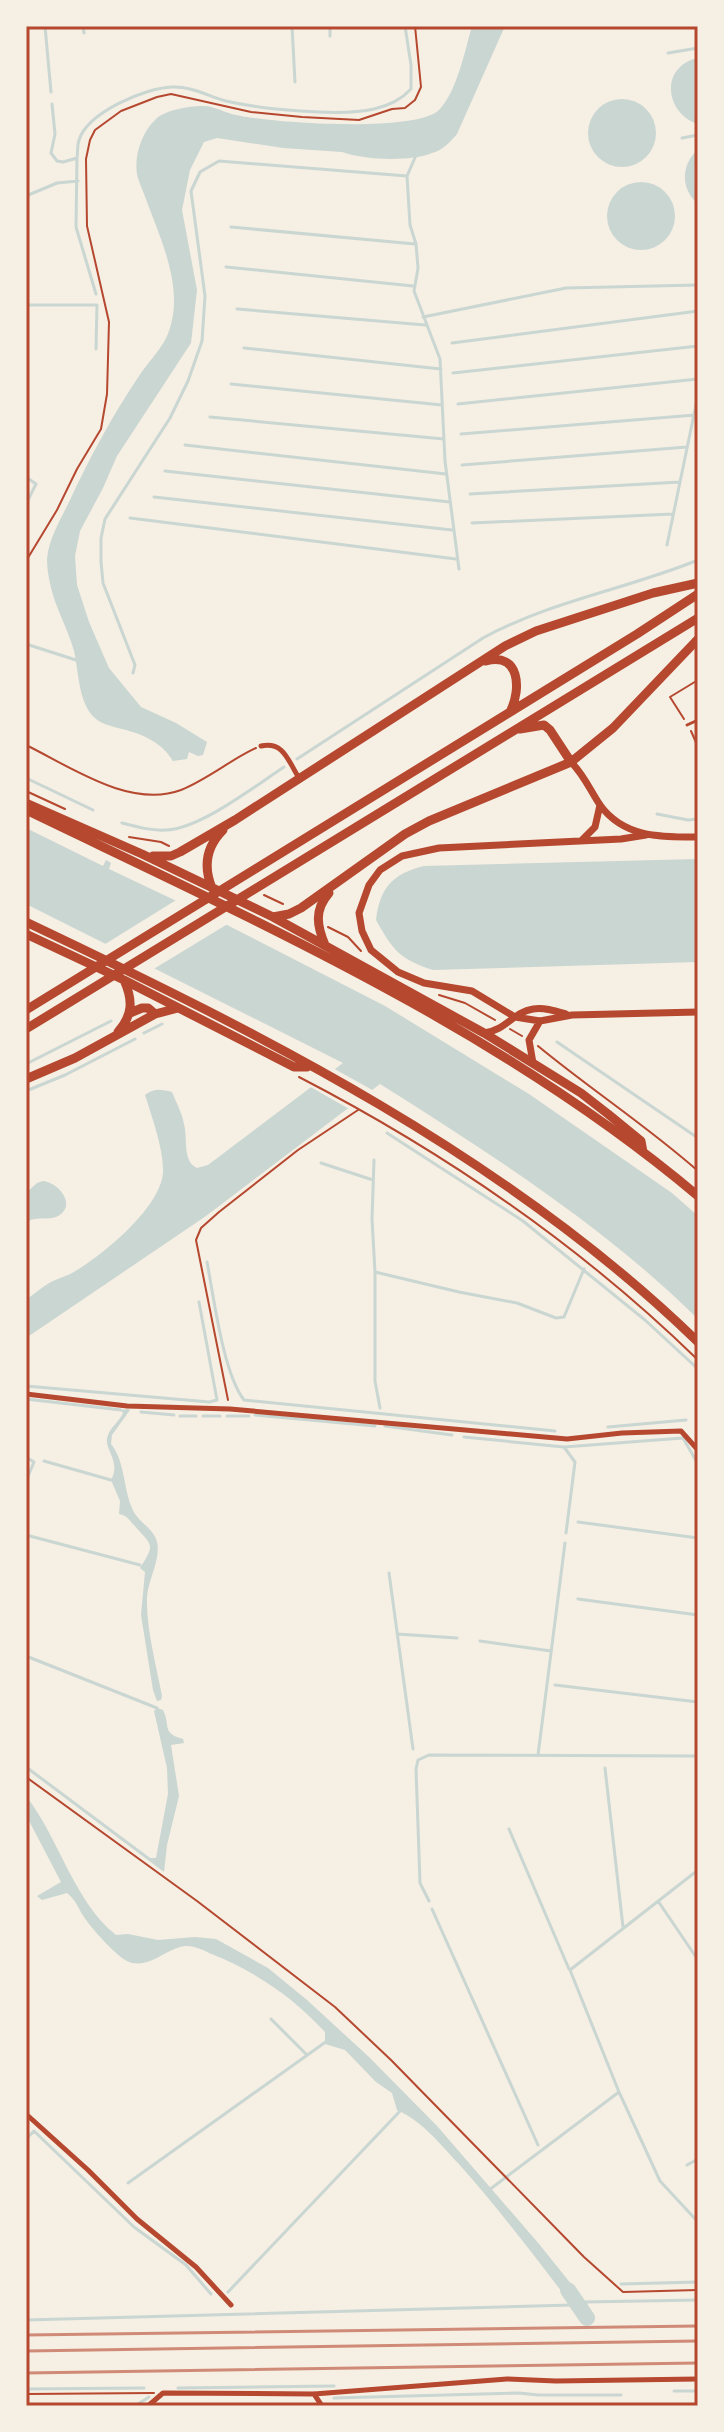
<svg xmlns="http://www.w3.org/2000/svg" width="724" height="2432" viewBox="0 0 724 2432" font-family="Ubuntu,sans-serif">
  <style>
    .water { fill: #c9d6d2 }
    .pier { fill: #f6efe4 }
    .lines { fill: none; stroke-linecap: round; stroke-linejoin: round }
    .stream { stroke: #c9d6d2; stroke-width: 3 }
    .river { stroke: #c9d6d2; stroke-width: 16 }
    .path { stroke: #b5482f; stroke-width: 2 }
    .service { stroke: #b5482f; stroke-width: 3 }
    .minor { stroke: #b5482f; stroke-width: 5 }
    .tertiary { stroke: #b5482f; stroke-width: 7 }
    .trunk { stroke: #b5482f; stroke-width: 9 }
    .rail { stroke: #cf8b77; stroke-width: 3 }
    .neatline { fill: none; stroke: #b5482f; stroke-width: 3 }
  </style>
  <rect width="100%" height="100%" fill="#f6efe4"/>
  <path class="water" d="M 472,26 L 505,26 L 457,134 C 450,142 443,150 432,153 C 410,162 364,160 342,152 L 283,148 L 217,138 L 204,142 L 190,170 L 182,210 L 197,290 L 191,343 L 117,456 L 103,488 L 80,531 L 75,556 L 77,585 L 89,622 L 109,668 L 141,707 L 176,723 L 207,742 L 203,755 L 198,756 L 189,752 L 187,759 L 173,761 C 161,741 140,733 118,728 C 111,726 102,724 96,719 C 78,704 79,672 74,651 C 68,628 54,606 50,583 C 48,575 47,566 47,559 C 49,538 60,521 69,502 C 89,459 112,416 139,376 C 148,362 164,347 169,331 C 184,289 162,242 147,202 C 144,193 139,183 137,174 C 134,155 142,132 156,119 C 165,110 189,106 202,106 C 213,105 225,113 236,115 C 271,123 415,133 439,110 C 457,92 465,50 472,26 Z
    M 698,58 L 698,124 C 664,113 660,66 698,58 Z
    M588 133a34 34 0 1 1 68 0a34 34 0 1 1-68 0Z
    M 698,149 L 698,204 C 680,188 681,165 698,149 Z
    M607 216a34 34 0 1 1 68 0a34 34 0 1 1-68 0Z
    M 26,828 L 103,866 L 106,860 L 111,863 L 109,869 L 227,925 L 385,1006 L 529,1094 L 672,1193 L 698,1216 L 698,1319 C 604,1226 491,1154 380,1084 L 206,1216 L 26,1338 L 26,1300 C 34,1294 42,1287 51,1282 C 59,1278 67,1276 74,1272 C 103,1255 160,1208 163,1173 C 164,1150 152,1117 145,1095 C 154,1088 161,1089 172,1092 C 176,1102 182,1113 184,1124 C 188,1139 182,1161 197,1168 L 208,1165 L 343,1063 L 26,904 Z
    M 698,859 L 698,962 L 433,970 C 399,959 393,950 376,920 C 380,888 392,874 424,866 Z
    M 43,1181 C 60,1183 78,1207 56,1217 C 48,1220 39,1217 30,1220 L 26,1230 L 28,1243 L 26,1244 L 26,1193 L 37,1183 Z
    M 128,1409 L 130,1410 L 112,1435 L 111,1444 C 125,1461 123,1487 132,1508 C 137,1522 154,1528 157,1542 C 161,1559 148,1580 147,1597 C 146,1629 156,1664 162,1696 L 161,1700 L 157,1701 L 153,1690 L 141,1615 L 145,1572 L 140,1568 C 156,1543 152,1546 134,1525 C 128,1519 128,1516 119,1514 L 120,1501 L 111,1480 C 122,1461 102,1448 108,1435 C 110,1428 119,1422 123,1413 L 121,1410 Z
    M 157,1708 L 163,1710 C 171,1726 161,1733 183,1739 L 184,1743 L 171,1745 L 179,1796 L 167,1845 L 164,1872 L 148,1860 L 150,1858 L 156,1858 L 168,1794 L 167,1768 L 154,1711 Z
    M 26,1796 C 59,1838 74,1902 116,1935 L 128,1934 L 158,1940 L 195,1937 L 216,1939 L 268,1968 L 307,2000 L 369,2057 L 438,2127 L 539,2244 L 588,2305 L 572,2305 C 535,2257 499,2209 458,2163 C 440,2144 422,2121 397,2110 L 392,2093 L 376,2082 L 345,2050 L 325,2044 L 325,2032 C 294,1998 256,1972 214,1955 C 205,1951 195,1945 185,1946 C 166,1948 148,1971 127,1961 C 116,1956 91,1928 84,1917 C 78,1908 76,1900 67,1893 L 42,1900 L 37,1896 L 61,1882 L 26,1815 Z"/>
  <path class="pier" d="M 181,897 L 231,922 L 152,970 L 102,946 Z
    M 331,1067 L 376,1092 L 351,1110 L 307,1085 Z"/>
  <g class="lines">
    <path class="stream" d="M 45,26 L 51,92
      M 83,26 L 84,33
      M 292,26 L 295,82
      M 330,26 L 330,36
      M 668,53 L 698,48
      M 52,104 L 55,134 L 51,153 L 57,161 L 63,162 L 77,158 C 78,152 77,146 79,140 C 88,112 145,88 172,87 C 191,86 208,96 226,101 C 260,109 340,117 374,109 C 387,106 402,99 411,89 L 411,65 L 405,26
      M 682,138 L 698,135
      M 417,153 L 407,176 L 410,225 L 416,244 L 418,268 L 414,291 L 440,359 L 445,461 L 459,569
      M 77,158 L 76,227 L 96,294
      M 26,196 L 57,183 L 78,181
      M 231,227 L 415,244
      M 226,267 L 413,286
      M 26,305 L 97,305 L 96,349
      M 237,309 L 425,325
      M 423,317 L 566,288 L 698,285
      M 452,343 L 698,311
      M 244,348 L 441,369
      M 453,373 L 698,346
      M 231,384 L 442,405
      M 458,404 L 698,379
      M 210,417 L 444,439
      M 461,434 L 695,415
      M 185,445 L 446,474
      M 462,465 L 687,447
      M 165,471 L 450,502
      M 26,477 L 36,484 L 26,504
      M 470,494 L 680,482
      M 154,497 L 452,530
      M 130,518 L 456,559
      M 472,523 L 673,514
      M 667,545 L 698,395
      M 26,644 L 76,660
      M 133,673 L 135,665 L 103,583 L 101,562 L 101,538 L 105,519 L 170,418 L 188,381 L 202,341 L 205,296 L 191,191 L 200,172 L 219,161 L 407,176
      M 297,759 L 483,638 C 551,601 627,589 698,560
      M 26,778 L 93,810
      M 657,814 L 688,820 L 698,819
      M 122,823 C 137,827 152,831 166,830 C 200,829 255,786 284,767
      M 144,1033 L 162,1024
      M 557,1042 L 698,1138
      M 26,1064 L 111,1021
      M 26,1091 L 65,1075 L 135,1039
      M 387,1133 L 523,1221 L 645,1320 L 698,1369
      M 374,1160 L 372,1219 L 375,1272 L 459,1292 L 517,1303 L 556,1318 L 564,1317 L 584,1269
      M 321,1163 L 373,1180
      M 207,1262 C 214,1298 223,1373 244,1400 L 555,1431
      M 375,1273 L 375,1381 L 380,1408
      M 26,1386 L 209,1402 L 217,1400 L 199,1302
      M 26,1399 L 121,1410
      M 141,1412 L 174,1415
      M 255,1415 L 375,1426
      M 180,1416 L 196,1416
      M 203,1416 L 220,1416
      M 227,1416 L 249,1416
      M 385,1426 L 452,1435
      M 608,1427 L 686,1420
      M 464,1437 L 564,1447 L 683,1438 L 698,1464
      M 564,1447 L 575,1462 L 566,1533
      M 26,1457 L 34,1462 L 26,1481
      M 44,1461 L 111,1480
      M 578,1522 L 698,1538
      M 26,1535 L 140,1565
      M 389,1573 L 413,1749
      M 578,1599 L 698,1615
      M 397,1634 L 457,1638
      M 480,1641 L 551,1651
      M 26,1656 L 157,1708
      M 555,1685 L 698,1702
      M 538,1755 L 565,1543
      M 26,1767 L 149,1859
      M 605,1768 L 623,1927
      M 509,1829 L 569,1969
      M 429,1901 L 420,1883 L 416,1769 L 418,1760 L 429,1755 L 698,1756
      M 658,1901 L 698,1960
      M 432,1909 L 538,2145
      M 271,2019 L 307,2055
      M 619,2092 L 660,2181 L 698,2222
      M 26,2139 L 34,2131 L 134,2227 L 186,2265 L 211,2294
      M 687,2165 L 698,2159
      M 128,2183 L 327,2041
      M 489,2190 L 619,2092 L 570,1970 L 698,1870
      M 621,2284 L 698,2282
      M 228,2292 L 402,2109
      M 585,2302 L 698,2300
      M 26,2320 L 572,2305
      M 178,2388 L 334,2386
      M 26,2389 L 144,2388
      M 674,2391 L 698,2391
      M 334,2398 L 519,2393 L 538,2395 L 621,2395
      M 465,2405 L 465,2406
      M 135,2406 L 149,2397"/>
    <path class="river" d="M 568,2290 L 587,2318"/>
    <path class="path" d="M 26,561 L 57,510 L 77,469 L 101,429 L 107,394 L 109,322 L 87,226 L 86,159 L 90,140 L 95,130 L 121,111 L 157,97 L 171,94 L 251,112 L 302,117 L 359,120 L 392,109 L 405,108 L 415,100 L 421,87 L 415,26
      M 684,719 L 670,697 L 698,680
      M 691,731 L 698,747
      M 26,745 C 71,767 130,809 181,790 C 208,779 230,760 256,748
      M 26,791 L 65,809
      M 129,837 L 161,842 L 169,846
      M 264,895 L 283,904
      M 328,927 L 348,937 L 361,951
      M 439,995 L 465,1003 L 495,1020
      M 510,1029 L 522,1036
      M 538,1046 C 590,1089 647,1126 698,1171
      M 299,1077 C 444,1152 581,1246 698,1360
      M 228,1400 L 196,1240 L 201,1228 L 219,1212 L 298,1150 L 358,1110
      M 26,1777 L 197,1901 L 335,2007 L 391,2060 L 584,2257 L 623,2292 L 698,2290
      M 26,2394 L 154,2393"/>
    <path class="service" d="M 687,725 L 698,720"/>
    <path class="minor" d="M 261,746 C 284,741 288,761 299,778
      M 26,1394 L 127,1406 L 230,1409 L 567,1439 L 622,1433 L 681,1431 L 698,1450
      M 26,2114 L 88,2170 L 137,2219 L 196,2267 L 231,2305
      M 314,2394 L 322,2406
      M 148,2406 L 163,2393 L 314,2394 L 507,2379 L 556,2381 L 698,2379"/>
    <path class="tertiary" d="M 571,762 C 584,775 590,790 600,805 C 624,838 661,837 698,837
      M 646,835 L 621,839 L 439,848 L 402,856 L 380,870 L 369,885 L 359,913 L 362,931 L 371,950 L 398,972 L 424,983 L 472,991 L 515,1017 L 540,1021 L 572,1015 L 698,1012
      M 582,840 L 595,827 L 600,805
      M 484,1033 C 507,1030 513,1012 533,1009 C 544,1007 556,1011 566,1014
      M 533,1063 L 529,1040 L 540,1021"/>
    <path class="trunk" d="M 486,661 C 520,652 521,689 511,710
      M 520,729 L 544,725 L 550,730 L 571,762
      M 26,803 L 142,854 L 273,917 L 484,1033 L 581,1093 L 608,1114 L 641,1141 L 643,1152
      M 26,810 C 258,922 500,1029 698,1196
      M 153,856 L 171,856 L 180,852 L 235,820 L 505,646 L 536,631 L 653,593 L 698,583
      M 212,888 C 203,866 206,847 223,830
      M 273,917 L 289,914 L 301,908 L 405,834 L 429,821 L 571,762 L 613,728 L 698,639
      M 26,922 C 264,1035 508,1157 698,1342
      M 26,934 L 124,980 L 294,1067 L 307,1067
      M 325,945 C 317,926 314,910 329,893
      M 26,1010 L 637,634 L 698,594
      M 130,1013 L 142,1008 L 148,1008 L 155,1014
      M 26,1029 L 698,618
      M 118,1032 C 133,1015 133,1000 124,980
      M 26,1079 L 75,1058 L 155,1014 L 178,1008"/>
    <path class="rail" d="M 26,2335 L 698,2326
      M 26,2351 L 698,2341
      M 26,2373 L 698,2363"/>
  </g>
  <rect width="724" height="2432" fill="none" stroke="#f6efe4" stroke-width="56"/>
  <rect x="28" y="28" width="668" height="2376" class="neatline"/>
</svg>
